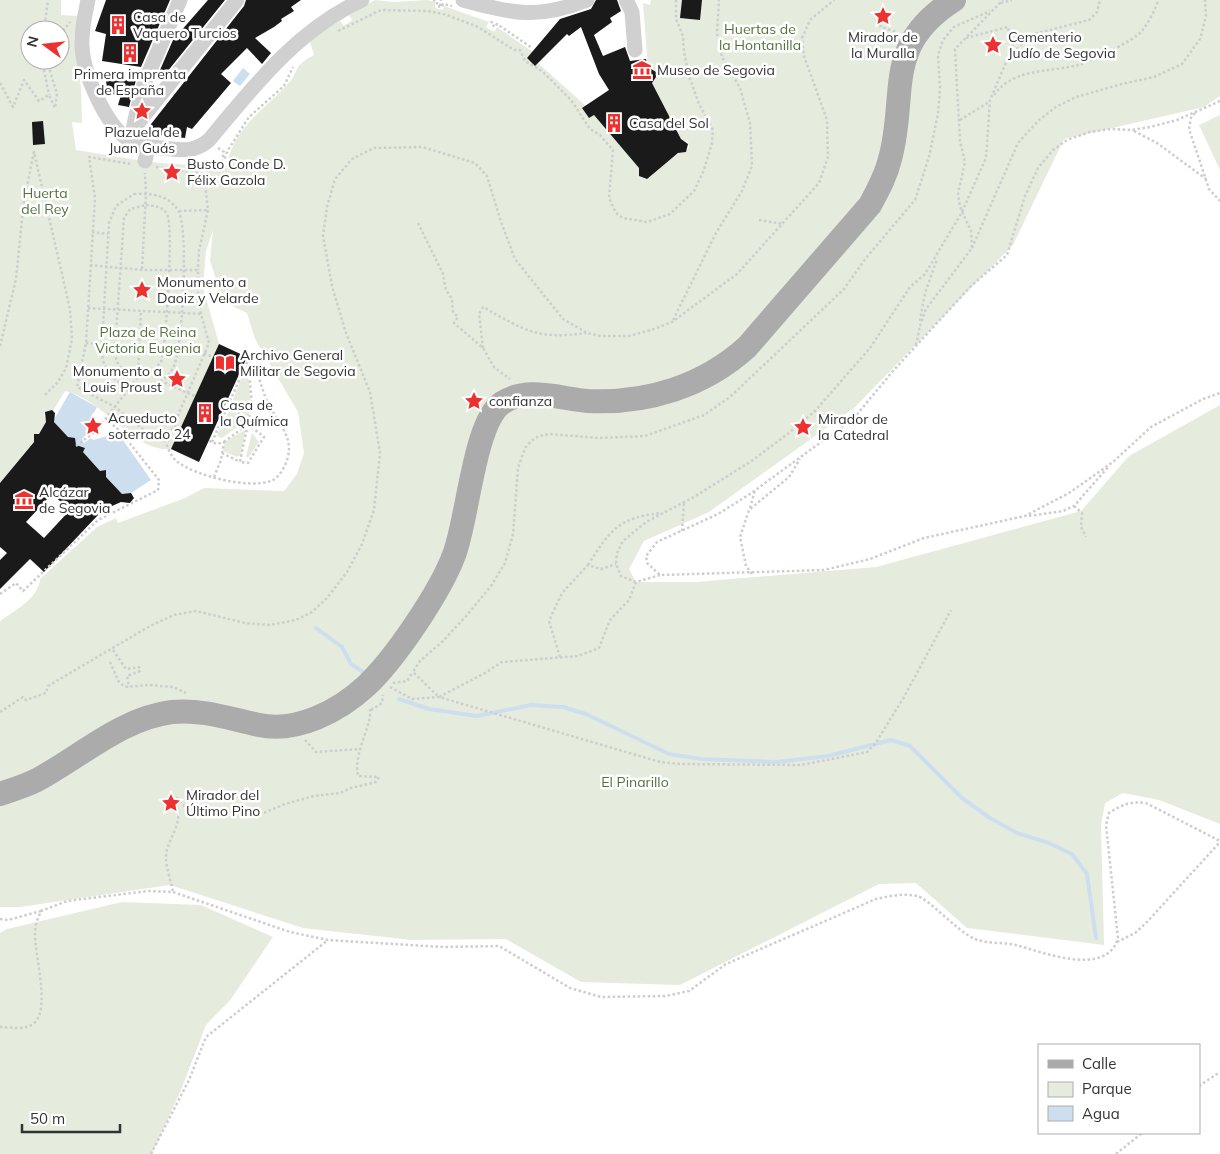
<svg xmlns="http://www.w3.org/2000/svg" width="1220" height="1154" viewBox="0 0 1220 1154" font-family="Mulish,sans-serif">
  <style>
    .green { fill: #e5ecde; fill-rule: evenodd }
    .water { fill: #cddfef }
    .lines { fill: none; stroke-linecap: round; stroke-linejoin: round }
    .stream { stroke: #cddfef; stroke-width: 4 }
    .building { fill: #1a1a1a; fill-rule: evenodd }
    .path { stroke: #cdcdcd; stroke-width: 2.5; stroke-dasharray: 2.5 2.5; stroke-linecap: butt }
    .street { stroke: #d0d0d0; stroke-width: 15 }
    .primary { stroke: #ababab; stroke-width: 24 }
    .labels { text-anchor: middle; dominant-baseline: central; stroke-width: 5; stroke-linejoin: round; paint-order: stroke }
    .poi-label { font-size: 14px; fill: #333; stroke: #fff; text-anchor: start }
    .park-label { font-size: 14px; fill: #52723d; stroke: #fff }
  </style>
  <rect width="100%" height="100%" fill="#fff"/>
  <path class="green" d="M 0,0 L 61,0 L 61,15 L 78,16 L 74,38 L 81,88 L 82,123 L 72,122 L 76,150 L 150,162 L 226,168 C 234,127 260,114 287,85 C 301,70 291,67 314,55 L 310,42 L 320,32 L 340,21 L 344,26 L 352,20 L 349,15 L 375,0 L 393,2 L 427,0 L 435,2 L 435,8 L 443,10 L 444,6 L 489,22 L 486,27 L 494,32 L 497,27 L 533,52 L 527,58 L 538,63 L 586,106 L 582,109 L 589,117 L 594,115 L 639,168 L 639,176 L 645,179 L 679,153 L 686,152 L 689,147 L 688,142 L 682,140 L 651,81 L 657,75 L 654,70 L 648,68 L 643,3 L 650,5 L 651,0 L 1220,0 L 1220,96 L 1204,107 L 1064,139 L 1013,245 L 854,408 L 709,512 L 644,541 L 629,569 L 636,582 L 696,582 L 876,567 L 1081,511 L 1129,456 L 1220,405 L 1220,824 L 1159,800 L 1123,793 L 1105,803 L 1101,825 L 1104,945 L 967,928 L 916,883 L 879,884 L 680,985 L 581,982 L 506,939 L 411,940 L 303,928 L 170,885 L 20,907 L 0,907 L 0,621 C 14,611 39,598 40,579 L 97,527 L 116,518 L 118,523 L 185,498 L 204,488 L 284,491 L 297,474 L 304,453 L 298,412 L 255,339 L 247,313 L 222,301 L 210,260 L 213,230 L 206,251 L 203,287 L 219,344 L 171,449 C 133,453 103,398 65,391 L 53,411 L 45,412 L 44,416 L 47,421 L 35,440 L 0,483 ZM 30,30 L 60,30 L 60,60 L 30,60 Z
    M 1220,115 L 1220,170 L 1199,125 Z
    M 247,364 L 251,404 L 248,418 L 232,402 Z
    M 231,407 L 243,420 L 243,423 L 222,438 L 219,437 L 217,435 Z
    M 246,429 L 241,455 L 237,457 L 223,451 L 225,442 Z
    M 252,433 L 259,442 L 248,458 L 246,456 Z
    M 122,902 L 201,905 L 273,937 L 231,999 L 206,1025 L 181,1090 L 152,1154 L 0,1154 L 0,933 L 7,929 Z"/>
  <path class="water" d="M 243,68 L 250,74 L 240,86 L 233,81 Z
    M 70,392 L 97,407 L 85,431 L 87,434 L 82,439 L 84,443 L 91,438 L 93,440 L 118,433 L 151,480 L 131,493 L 123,495 L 104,475 L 105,470 L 101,472 L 82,451 L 84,447 L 79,449 L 53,421 Z"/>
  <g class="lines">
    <path class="stream" d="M 316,628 L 342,647 L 351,664 L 363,672
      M 399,699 L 429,709 L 477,716 L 531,705 L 563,707 L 586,714 L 669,754 L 702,759 L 777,762 L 828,756 L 891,740 L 910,746 L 962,798 L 990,818 L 1017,833 L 1049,843 L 1072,854 L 1087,874 L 1096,938"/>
  </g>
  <path class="building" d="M 106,0 L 170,0 L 141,67 L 102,61 L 106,34 L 95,31 Z
    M 208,0 L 225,0 L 167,72 L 160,70 L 173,40 Z
    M 246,0 L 301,0 L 291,7 L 294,11 L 281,19 L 282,21 L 274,27 L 255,38 L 271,53 L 262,64 L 247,48 L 221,74 L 231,83 L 192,129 L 187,127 L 185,138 L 144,133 L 244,6 Z
    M 596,0 L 617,0 L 621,11 L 610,18 L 612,22 L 594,35 L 603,56 L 625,47 L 630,61 L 646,59 L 648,67 L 656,72 L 656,77 L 652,83 L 681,139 L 688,144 L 686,152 L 678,153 L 647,179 L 639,176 L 639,168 L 594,115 L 589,118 L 582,108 L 609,90 L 599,74 L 581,27 L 569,36 L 567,34 L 535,66 L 527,58 L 560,19 L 591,9 Z
    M 682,0 L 702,0 L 700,20 L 680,18 Z
    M 136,80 L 129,107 L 118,105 L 121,95 L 108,94 L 106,81 Z
    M 43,121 L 45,144 L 33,145 L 32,122 Z
    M 219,344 L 247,357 L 199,462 L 171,449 Z
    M 52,410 L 55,413 L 54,422 L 68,437 L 75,438 L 76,445 L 85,448 L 83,452 L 100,471 L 106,470 L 106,477 L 122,494 L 131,493 L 134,498 L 130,503 L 121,502 L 112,506 L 107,514 L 99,514 L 44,572 L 30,559 L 0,589 L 0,560 L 7,553 L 0,547 L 0,483 L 34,442 L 34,434 L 39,434 L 46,422 L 45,412 ZM 52,494 L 70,510 L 44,538 L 26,522 Z"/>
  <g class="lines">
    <path class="path" d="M 433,0 L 437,1 L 437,6 L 442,7 L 443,4 L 452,6
      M 1001,3 L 1012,0
      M 440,6 L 441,0
      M 878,15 L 878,19 L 881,27 L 897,32
      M 492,21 L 491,24 L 495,27 L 497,24 L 532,48
      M 44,30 L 48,0
      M 338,31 L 381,10 L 428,11 L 447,15 L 478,27 L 514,50 L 520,50 L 525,61 L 542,71 L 571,100 L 590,129 L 600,135 L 613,150 L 609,198 L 616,213 L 623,218 L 647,222 L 670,214 L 694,191 L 704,170 L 712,143 L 713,130 L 699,104 L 689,76 L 684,52 L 683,36 L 676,19 L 676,0
      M 60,35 L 70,22
      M 966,38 L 1008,27 L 1009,32 L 1016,36 L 1008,58
      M 42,60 L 49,95
      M 0,83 L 13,107 L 24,80 L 39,101 L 49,95 L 55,108 L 57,94 L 50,71 L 51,60
      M 994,95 C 1015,67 1048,73 1078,65 C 1090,62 1135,40 1142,31 C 1148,23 1156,9 1158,0
      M 1220,101 L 1177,120 L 1150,127 L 1132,130 L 1111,129 L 1090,132 L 1067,140 L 1053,150 L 1038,168 L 1025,196 L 1007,255 L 971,286 L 893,371 L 854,418 L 750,494 L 718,514 L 657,542 L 646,556 L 647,563 L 660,575 L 824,570 L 870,559 L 924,538 L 1025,516 L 1069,493 L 1113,462 L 1151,427 L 1203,399 L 1220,393
      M 1195,113 L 1191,118 L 1189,129 L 1209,189 L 1220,201
      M 960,120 L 989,102
      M 1134,131 L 1157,143 L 1206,179
      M 218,148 L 224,152 L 222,160
      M 156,167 L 204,174 L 208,210 L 199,251 L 198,270
      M 221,168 L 228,150 L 249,117 L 284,86 L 293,67
      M 134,194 C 151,193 168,195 178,210 C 189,226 183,351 173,368 C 157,395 119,394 105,366 C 102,359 102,352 102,344 L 109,223 L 116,206 Z
      M 146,205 C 154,206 162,206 167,214 C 174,227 166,344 161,362 L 152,372 L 138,377 C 123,375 114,363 115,348 L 124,218 L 130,209 Z
      M 179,211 L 208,210
      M 759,220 L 784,224
      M 418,223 L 443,274 L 446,290 L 452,299 L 453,312 L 458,317 L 454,323 L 483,348 L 494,367 L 510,379
      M 92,232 L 108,234
      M 972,248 L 1018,143 L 1039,120 L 1056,107 L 1076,97 L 1122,84 L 1154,77 L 1182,64 L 1200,39 L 1206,16 L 1205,0
      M 90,265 L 142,270 L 198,270 L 198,303 L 209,343 L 171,432 L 165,440 L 156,440 L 115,407 L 77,387 L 86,343 L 95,198 L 89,157 L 131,164
      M 142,269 L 146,194 L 145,173
      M 88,308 L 202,314
      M 673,320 L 716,233 L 742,191 L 752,166 L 750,123 L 740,88 L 722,57 L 717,33 L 719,0
      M 920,321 L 925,293 L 937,259
      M 920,326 L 926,309 L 972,248 L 971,231 L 960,207 L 958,194 L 965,162 L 960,141 L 955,49 L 1003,0
      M 86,343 L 102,344
      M 916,345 L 920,326
      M 0,346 L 16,279 L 24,200 L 34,152 L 70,309 L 72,339 L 66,368 L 58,382 L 44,396
      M 483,348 L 479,314 L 483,307 C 524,330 537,340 586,333
      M 204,353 L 213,357
      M 160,381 L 195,396
      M 174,426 L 181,429
      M 165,440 C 168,448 171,458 179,463 C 198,476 247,489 271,481 C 281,477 289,460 289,449 C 289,431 274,417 267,401 C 262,389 259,377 254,365
      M 209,441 L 217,444 L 224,442 L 221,460 L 214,477
      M 212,442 L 248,360 L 252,404 L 240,462 L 248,463 L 264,437 L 248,424 L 230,403
      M 224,442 L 247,425
      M 76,446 L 96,431 L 138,377 L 141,311
      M 222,453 L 240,462
      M 1074,506 L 1082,513 L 1081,527 L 1086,537
      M 750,508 L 755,490
      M 1029,516 L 1063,511 L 1074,506 L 1109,466
      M 682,531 L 684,503
      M 588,565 C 611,529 618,518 661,513
      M 752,574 L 746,566 L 740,537 L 749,510 L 789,477 L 800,459
      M 660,575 L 636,582 L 621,576 L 616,564 L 617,553 L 623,541 L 646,522 L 694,497 L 753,460 L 790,432 L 815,411 L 870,348 L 910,287 L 925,274 L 962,212 L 986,158 L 990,100 L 1007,60 L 1030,35 L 1089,20 L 1097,12 L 1100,0
      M 636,582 L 629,600 L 610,620 L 599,648 L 578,656 L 502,662 L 485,673 L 439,697 L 413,672 L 420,661 L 443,641 L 467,615 L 491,586 L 505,563 L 513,534 L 518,468 L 525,448 L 531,441 L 539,436 L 549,434 L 599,438 L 645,436 L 704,415 L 730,397 L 844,289 L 866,258 L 915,200 L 929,157 L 938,114 L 940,89 L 938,55 L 943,40 L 954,27 L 990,11
      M 0,594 L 16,583 L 23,591 L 98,520 L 158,490 L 159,480 L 120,431 L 106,419
      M 113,650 L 126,669 L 139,667 L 140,671 L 127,676 L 129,687
      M 560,657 L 549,621 L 562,593 L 588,565 L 601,569 L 616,564
      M 110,662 L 119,682 L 125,687 L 149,685 L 173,687 L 186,693
      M 393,683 L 407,681 L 413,672
      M 390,687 L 412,699 L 439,697 L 660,762 L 681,764 L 801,765 L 867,752 L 875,744 L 904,697 L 951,610
      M 371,710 L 382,703 L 383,695
      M 0,712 L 23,697 L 26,700 L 46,693 L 48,686 L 150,626 L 174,615 L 196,611 L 245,623 L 270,625 L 296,620 L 312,612 L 327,598 L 347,572 L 362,544 L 374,510 L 380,453 L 370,392 L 346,333 L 332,286 L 323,236 L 327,207 L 335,179 L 352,159 L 374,148 L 422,147 L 475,163 L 487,176 L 501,222 L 515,259 L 563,319 L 587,333 L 600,336 L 629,336 L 651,330 L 672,322 L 737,274 L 819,183 L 828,157 L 827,120 L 804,56 L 802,38 L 810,20 L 834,0
      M 305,740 L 316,752 L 359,749
      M 171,798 L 177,798 L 186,808 L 208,815 L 239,810 L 259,815 L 285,804 L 314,796 L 340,793 L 351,788 L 376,782 L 379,777 L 358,776 C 353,751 373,726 370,707
      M 171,798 C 190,819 166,838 166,857 C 166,868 171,881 173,892
      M 0,919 L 8,920 L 41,911
      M 1117,942 L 1135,933 L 1147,922 L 1220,842
      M 0,1027 C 11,1027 25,1031 34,1023 C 51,1009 34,953 35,933 C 35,925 38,918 41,911 L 67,901 L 148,891 L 173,892 L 290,932 L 328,940 L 443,947 L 499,946 L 570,988 L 601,997 L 665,996 L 689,991 L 726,964 L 876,899 C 889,896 904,893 917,896 C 928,898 958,932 975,939 C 987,944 1003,942 1016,945 C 1042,952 1107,978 1118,938 L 1106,825 L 1109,813 C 1121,805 1131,801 1146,803 L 1220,841
      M 1199,1086 L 1220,1072
      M 151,1154 L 189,1080 L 206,1037 L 328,940
      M 1116,1154 L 1142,1133"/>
    <path class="street" d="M 88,0 C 85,15 81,30 82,46 C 83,72 105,125 129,140 C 139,146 151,147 162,148 C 181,150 194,153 209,140 C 254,86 296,31 362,0
      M 463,0 C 512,13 537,20 587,0
      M 626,0 L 632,12 L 635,50
      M 134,124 L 144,84 L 180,0
      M 133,129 L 237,0
      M 145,161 L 148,146"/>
    <path class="primary" d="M 0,794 C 12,790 25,786 37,780 C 80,757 122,718 172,712 C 203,709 230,719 259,725 C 297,733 339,711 366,686 C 395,659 440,592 454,555 C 468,519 474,422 502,403 C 527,386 561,399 588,401 C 647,404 704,386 747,347 L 870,205 C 878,190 886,176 890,159 C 908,93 882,46 954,0"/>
  </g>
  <defs>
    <g id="sight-bare" transform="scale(1.5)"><path d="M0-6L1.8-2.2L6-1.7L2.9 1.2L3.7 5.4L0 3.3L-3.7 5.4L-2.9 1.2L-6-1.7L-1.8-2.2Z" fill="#ed3131" stroke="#fff" stroke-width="2.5" paint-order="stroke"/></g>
    <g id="building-bare" transform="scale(1.5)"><path d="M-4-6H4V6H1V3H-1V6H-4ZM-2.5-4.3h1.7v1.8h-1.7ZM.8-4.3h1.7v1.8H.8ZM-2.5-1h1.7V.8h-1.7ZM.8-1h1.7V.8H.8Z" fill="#ed3131" stroke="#fff" stroke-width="2.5" paint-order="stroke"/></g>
    <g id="museum-bare" transform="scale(1.5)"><path d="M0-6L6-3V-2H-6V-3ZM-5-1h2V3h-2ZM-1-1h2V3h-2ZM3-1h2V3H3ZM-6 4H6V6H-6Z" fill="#ed3131" stroke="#fff" stroke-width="2.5" paint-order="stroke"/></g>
    <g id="library-bare" transform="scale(1.5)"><path d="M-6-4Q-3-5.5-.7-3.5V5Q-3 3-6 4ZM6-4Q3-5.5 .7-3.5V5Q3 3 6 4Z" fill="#ed3131" stroke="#fff" stroke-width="2.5" paint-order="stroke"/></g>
  </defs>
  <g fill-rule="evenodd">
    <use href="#sight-bare" x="883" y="16"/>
    <use href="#building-bare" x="118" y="25"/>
    <use href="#sight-bare" x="993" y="45"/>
    <use href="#building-bare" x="130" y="53"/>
    <use href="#museum-bare" x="642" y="70"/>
    <use href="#sight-bare" x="142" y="111"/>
    <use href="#building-bare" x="614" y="123"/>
    <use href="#sight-bare" x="172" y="172"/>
    <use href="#sight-bare" x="142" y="290"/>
    <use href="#library-bare" x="225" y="363"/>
    <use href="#sight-bare" x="177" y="379"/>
    <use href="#sight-bare" x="474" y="401"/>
    <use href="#building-bare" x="205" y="413"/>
    <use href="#sight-bare" x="93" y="426"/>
    <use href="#sight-bare" x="803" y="427"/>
    <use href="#museum-bare" x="24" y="500"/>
    <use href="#sight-bare" x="171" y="803"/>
  </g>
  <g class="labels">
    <g class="poi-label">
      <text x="133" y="17">Casa de<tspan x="133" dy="16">Vaquero Turcios</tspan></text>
      <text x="883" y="37" text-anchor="middle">Mirador de<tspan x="883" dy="16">la Muralla</tspan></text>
      <text x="1008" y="37">Cementerio<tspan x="1008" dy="16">Judío de Segovia</tspan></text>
      <text x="657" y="70">Museo de Segovia</text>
      <text x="130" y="74" text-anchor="middle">Primera imprenta<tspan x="130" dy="16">de España</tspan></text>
      <text x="629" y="123">Casa del Sol</text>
      <text x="142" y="132" text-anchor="middle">Plazuela de<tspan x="142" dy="16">Juan Guás</tspan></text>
      <text x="187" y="164">Busto Conde D.<tspan x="187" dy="16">Félix Gazola</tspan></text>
      <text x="157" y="282">Monumento a<tspan x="157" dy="16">Daoiz y Velarde</tspan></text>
      <text x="240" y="355">Archivo General<tspan x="240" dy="16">Militar de Segovia</tspan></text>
      <text x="162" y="371" text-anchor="end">Monumento a<tspan x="162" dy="16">Louis Proust</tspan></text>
      <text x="489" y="401">confianza</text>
      <text x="220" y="405">Casa de<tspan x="220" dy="16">la Química</tspan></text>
      <text x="108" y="418">Acueducto<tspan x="108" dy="16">soterrado 24</tspan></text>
      <text x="818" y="419">Mirador de<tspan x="818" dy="16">la Catedral</tspan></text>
      <text x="39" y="492">Alcázar<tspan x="39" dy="16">de Segovia</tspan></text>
      <text x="186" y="795">Mirador del<tspan x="186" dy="16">Último Pino</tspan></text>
    </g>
    <g class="park-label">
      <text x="760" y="29">Huertas de<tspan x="760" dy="16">la Hontanilla</tspan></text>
      <text x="45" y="193">Huerta<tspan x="45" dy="16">del Rey</tspan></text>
      <text x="148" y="332">Plaza de Reina<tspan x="148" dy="16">Victoria Eugenia</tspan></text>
      <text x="635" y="782">El Pinarillo</text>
    </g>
  </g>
  <rect x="1038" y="1044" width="162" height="90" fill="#ffffff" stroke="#adadad"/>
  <rect x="1048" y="1060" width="25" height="8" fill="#ababab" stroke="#adadad"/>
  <text x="1082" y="1069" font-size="15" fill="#333333">Calle</text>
  <rect x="1048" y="1082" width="25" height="15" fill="#e5ecde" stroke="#adadad"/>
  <text x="1082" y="1094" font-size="15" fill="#333333">Parque</text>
  <rect x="1048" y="1106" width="25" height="15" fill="#cddfef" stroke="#adadad"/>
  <text x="1082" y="1119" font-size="15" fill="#333333">Agua</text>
  <g transform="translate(45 45) rotate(285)"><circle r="24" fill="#ffffff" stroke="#adadad"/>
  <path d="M0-4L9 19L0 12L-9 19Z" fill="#ed3131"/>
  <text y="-8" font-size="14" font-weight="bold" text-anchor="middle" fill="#333333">N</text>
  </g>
  <path d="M22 1124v8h98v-8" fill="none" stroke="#333333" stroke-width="2.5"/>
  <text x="30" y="1124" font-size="15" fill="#333333" stroke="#ffffff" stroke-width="4" paint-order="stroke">50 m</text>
</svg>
